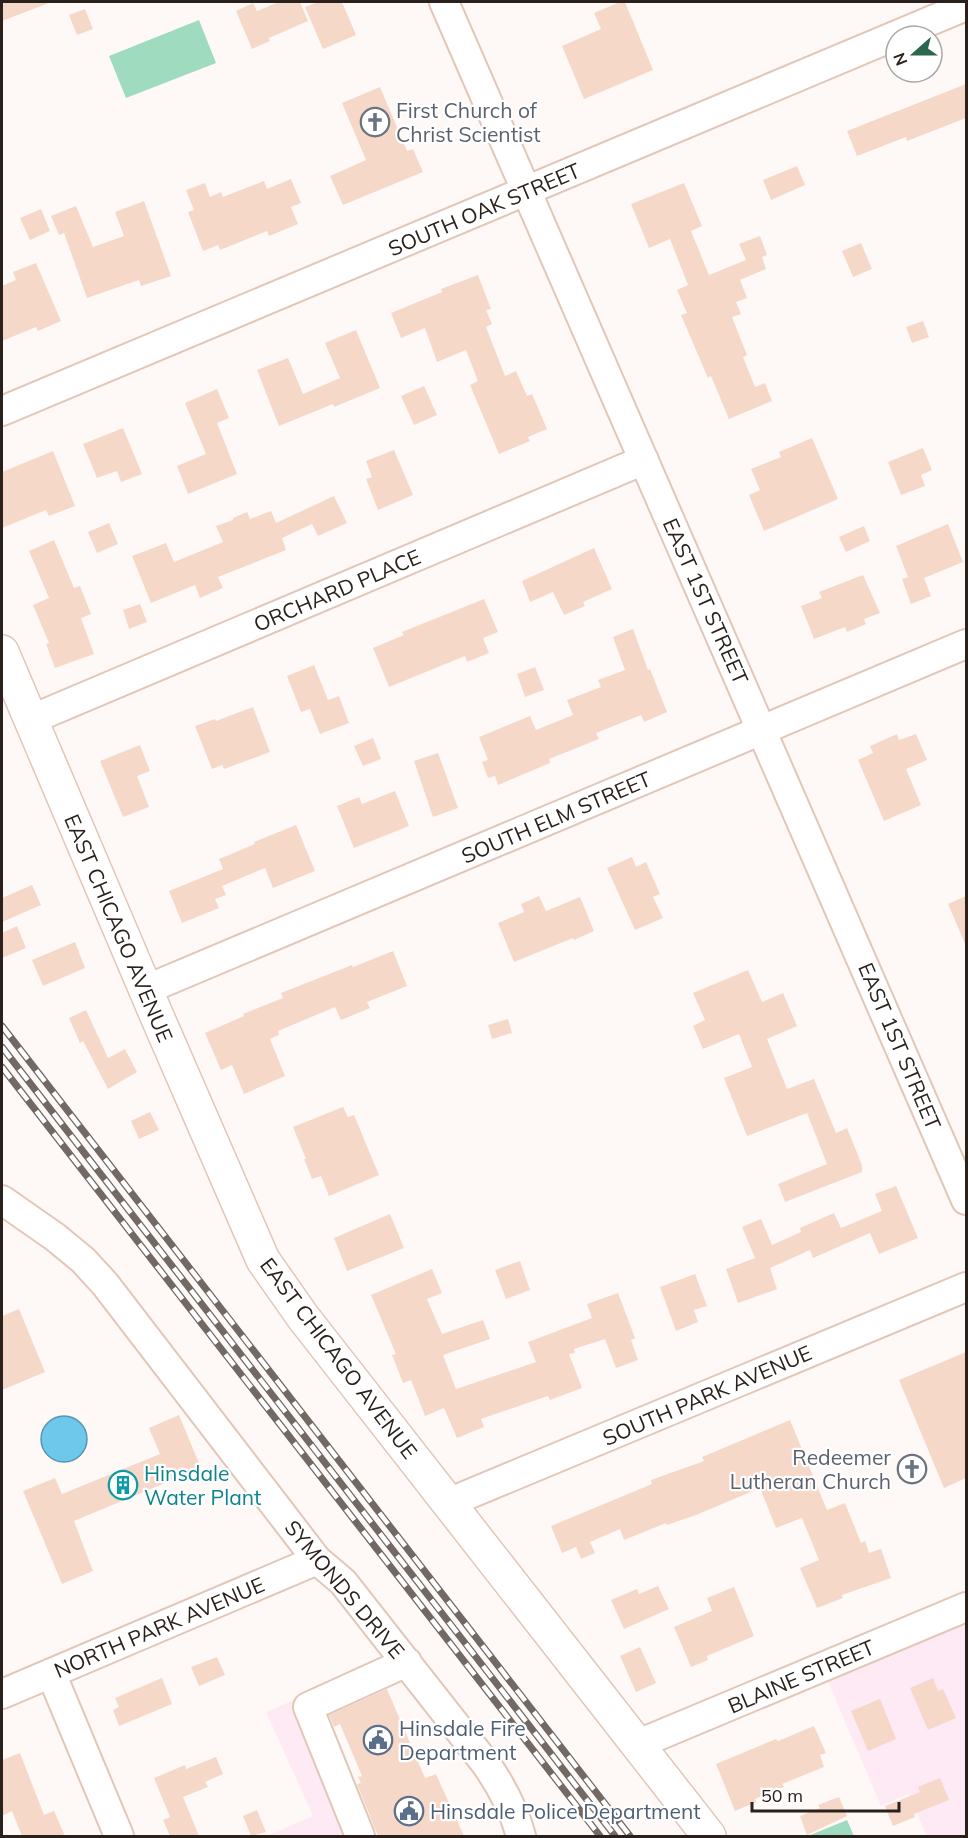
<svg xmlns="http://www.w3.org/2000/svg" width="968" height="1838" viewBox="0 0 968 1838" font-family="Mulish,sans-serif">
  <style>
    .commercial { fill: #fdeaf4 }
    .green { fill: #9fdbbe }
    .water { fill: #6dc8eb; stroke: #5996ad; stroke-width: 1.5 }
    .building { fill: #f6d8c9 }
    .lines { fill: none; stroke-linecap: round; stroke-linejoin: round }
    .minor-casing { stroke: #e2c6b8; stroke-width: 32 }
    .major-casing { stroke: #e2c6b8; stroke-width: 36 }
    .minor { stroke: #fff; stroke-width: 28 }
    .major { stroke: #fff; stroke-width: 33 }
    .rail-casing { stroke: #726965; stroke-width: 7 }
    .rail { stroke: #fff; stroke-width: 4.5; stroke-dasharray: 14; stroke-linecap: butt }
    .labels { text-anchor: middle; dominant-baseline: central; stroke-width: 4.5; stroke-linejoin: round; paint-order: stroke }
    .worship-label { font-size: 21px; fill: #5b616d; stroke: #fff; text-anchor: start }
    .street-label { font-size: 21px; fill: #2b211c; stroke: #fff }
    .culture-label { font-size: 21px; fill: #0d838f; stroke: #fff; text-anchor: start }
    .service-label { font-size: 21px; fill: #4e5e75; stroke: #fff; text-anchor: start }
  </style>
  <rect width="100%" height="100%" fill="#fef9f6"/>
  <path class="commercial" d="M 966,1617 L 966,1836 L 927,1836 L 908,1794 L 881,1806 L 826,1677 Z
    M 299,1698 L 355,1836 L 267,1836 L 313,1816 L 266,1712 Z"/>
  <path class="green" d="M 199,20 L 216,63 L 126,98 L 109,56 Z
    M 847,1820 L 854,1836 L 808,1836 Z"/>
  <path class="water" d="M41 1439a23 23 0 1 1 46 0a23 23 0 1 1-46 0Z"/>
  <path class="building" d="M 2,2 L 49,2 L 49,3 L 2,21 Z
    M 279,2 L 300,2 L 308,21 L 269,38 L 270,41 L 252,49 L 236,11 L 253,3 L 257,11 Z
    M 318,2 L 342,2 L 356,35 L 323,49 L 305,7 Z
    M 620,2 L 625,2 L 653,70 L 584,99 L 562,46 L 601,29 L 594,13 Z
    M 85,9 L 93,29 L 77,35 L 69,15 Z
    M 966,84 L 966,118 L 907,141 L 906,137 L 857,156 L 847,131 Z
    M 380,87 L 407,151 L 413,149 L 423,172 L 343,205 L 330,176 L 366,160 L 342,103 Z
    M 797,166 L 805,185 L 771,200 L 763,180 Z
    M 291,179 L 301,203 L 291,207 L 298,224 L 269,236 L 267,231 L 220,250 L 218,245 L 203,251 L 188,212 L 194,210 L 186,190 L 205,183 L 210,197 L 221,192 L 223,197 L 264,181 L 267,189 Z
    M 684,183 L 702,226 L 691,231 L 709,275 L 746,260 L 739,244 L 760,236 L 767,255 L 762,257 L 766,269 L 740,280 L 747,298 L 736,302 L 741,314 L 732,317 L 747,355 L 743,357 L 755,387 L 765,383 L 772,401 L 729,419 L 711,376 L 708,378 L 681,315 L 687,313 L 677,290 L 688,285 L 670,239 L 649,248 L 631,204 Z
    M 144,201 L 171,276 L 141,286 L 139,280 L 87,298 L 64,233 L 59,235 L 51,216 L 76,206 L 93,247 L 124,236 L 115,212 Z
    M 41,209 L 50,231 L 30,240 L 20,218 Z
    M 861,243 L 872,269 L 853,277 L 842,251 Z
    M 36,263 L 61,321 L 38,331 L 36,327 L 2,341 L 2,286 L 16,280 L 13,272 Z
    M 478,275 L 491,309 L 486,310 L 492,324 L 486,327 L 505,376 L 516,371 L 527,396 L 532,394 L 547,429 L 528,437 L 530,441 L 499,454 L 470,385 L 478,381 L 466,350 L 437,362 L 425,328 L 401,338 L 391,313 L 442,292 L 441,289 Z
    M 923,321 L 929,337 L 912,343 L 906,327 Z
    M 356,330 L 380,388 L 334,407 L 333,404 L 279,426 L 257,370 L 288,358 L 303,394 L 340,378 L 325,343 Z
    M 424,386 L 437,415 L 414,425 L 401,396 Z
    M 217,389 L 229,418 L 217,423 L 237,474 L 188,494 L 177,466 L 206,454 L 185,403 Z
    M 123,428 L 142,474 L 121,482 L 117,471 L 97,478 L 83,444 Z
    M 812,438 L 838,499 L 764,531 L 749,495 L 760,490 L 751,469 L 781,457 L 779,452 Z
    M 923,448 L 932,470 L 921,475 L 925,486 L 901,495 L 888,462 Z
    M 394,450 L 413,495 L 378,510 L 366,479 L 372,477 L 366,461 Z
    M 53,451 L 75,506 L 49,516 L 46,510 L 2,528 L 2,472 Z
    M 334,496 L 347,523 L 318,536 L 312,524 L 282,538 L 286,550 L 218,577 L 223,588 L 200,598 L 195,585 L 151,603 L 132,556 L 166,543 L 174,562 L 223,542 L 216,526 L 233,520 L 233,518 L 247,512 L 250,519 L 271,511 L 276,523 Z
    M 109,523 L 118,544 L 97,553 L 88,532 Z
    M 948,524 L 963,562 L 924,578 L 931,596 L 911,604 L 902,579 L 908,577 L 896,546 Z
    M 864,526 L 870,541 L 846,552 L 839,537 Z
    M 54,540 L 74,588 L 80,586 L 91,614 L 81,618 L 94,654 L 55,668 L 46,644 L 49,643 L 33,605 L 49,598 L 29,551 Z
    M 594,548 L 612,589 L 583,602 L 585,606 L 564,615 L 553,592 L 530,602 L 522,581 Z
    M 863,575 L 880,613 L 864,619 L 866,624 L 847,632 L 845,627 L 814,639 L 801,606 L 822,598 L 819,592 Z
    M 484,599 L 498,632 L 483,638 L 489,653 L 467,662 L 465,656 L 389,687 L 373,648 L 404,635 L 402,632 Z
    M 140,604 L 147,622 L 129,629 L 123,610 Z
    M 633,629 L 648,670 L 650,669 L 667,712 L 644,722 L 641,715 L 596,733 L 599,739 L 549,759 L 550,763 L 498,785 L 495,776 L 488,778 L 482,762 L 488,760 L 479,737 L 530,716 L 536,730 L 573,715 L 567,700 L 601,687 L 598,680 L 625,670 L 613,637 Z
    M 314,665 L 328,700 L 339,696 L 349,723 L 320,734 L 310,709 L 301,712 L 287,676 Z
    M 535,667 L 544,690 L 525,697 L 517,674 Z
    M 253,707 L 270,752 L 224,769 L 222,765 L 212,769 L 195,726 L 215,719 L 216,721 Z
    M 897,734 L 899,740 L 916,734 L 927,760 L 906,769 L 921,805 L 884,821 L 858,760 L 873,753 L 870,746 Z
    M 373,738 L 381,759 L 363,766 L 354,746 Z
    M 140,745 L 150,771 L 137,776 L 149,807 L 123,817 L 100,761 Z
    M 438,753 L 458,808 L 433,817 L 414,761 Z
    M 395,791 L 409,826 L 354,848 L 337,806 L 359,797 L 362,804 Z
    M 296,825 L 315,871 L 273,888 L 265,868 L 222,886 L 226,895 L 215,899 L 219,908 L 182,923 L 169,891 L 223,869 L 219,859 L 255,844 L 254,842 Z
    M 632,857 L 636,867 L 646,862 L 660,894 L 653,897 L 663,918 L 635,930 L 607,868 Z
    M 32,885 L 41,905 L 2,922 L 2,898 Z
    M 539,896 L 546,911 L 580,897 L 594,931 L 574,940 L 573,938 L 514,962 L 498,923 L 524,912 L 521,904 Z
    M 966,896 L 966,946 L 948,904 Z
    M 17,926 L 26,948 L 2,958 L 2,933 Z
    M 75,942 L 85,968 L 43,986 L 32,960 Z
    M 393,951 L 407,986 L 367,1002 L 370,1008 L 341,1020 L 335,1007 L 278,1031 L 279,1035 L 270,1039 L 285,1076 L 244,1094 L 232,1065 L 221,1070 L 205,1033 L 244,1016 L 243,1014 L 283,998 L 281,993 L 352,965 L 353,967 Z
    M 748,970 L 762,1002 L 783,993 L 797,1026 L 767,1039 L 787,1089 L 814,1079 L 836,1133 L 847,1128 L 862,1165 L 862,1172 L 785,1202 L 778,1184 L 827,1164 L 807,1113 L 747,1136 L 724,1078 L 752,1067 L 739,1034 L 703,1049 L 693,1026 L 705,1020 L 693,993 Z
    M 86,1010 L 108,1058 L 125,1049 L 137,1072 L 108,1089 L 83,1041 L 80,1043 L 69,1018 Z
    M 508,1019 L 512,1033 L 492,1039 L 488,1025 Z
    M 343,1107 L 348,1117 L 354,1115 L 379,1175 L 329,1196 L 321,1176 L 312,1179 L 304,1159 L 306,1159 L 293,1127 Z
    M 150,1112 L 159,1130 L 139,1139 L 131,1121 Z
    M 896,1186 L 918,1238 L 879,1254 L 870,1233 L 813,1258 L 810,1250 L 770,1268 L 777,1289 L 738,1303 L 726,1269 L 755,1258 L 742,1227 L 761,1219 L 772,1245 L 801,1232 L 800,1228 L 834,1213 L 841,1228 L 882,1211 L 875,1194 Z
    M 390,1214 L 404,1248 L 347,1271 L 334,1238 Z
    M 520,1261 L 530,1290 L 506,1299 L 495,1270 Z
    M 432,1269 L 442,1293 L 427,1299 L 442,1334 L 483,1320 L 490,1339 L 443,1355 L 456,1389 L 536,1362 L 528,1342 L 592,1318 L 587,1304 L 618,1293 L 635,1338 L 631,1340 L 638,1360 L 616,1368 L 605,1339 L 574,1349 L 575,1353 L 569,1354 L 582,1388 L 550,1400 L 548,1396 L 481,1419 L 484,1427 L 457,1438 L 444,1408 L 425,1416 L 411,1380 L 403,1383 L 392,1355 L 396,1354 L 371,1295 Z
    M 695,1274 L 707,1306 L 694,1310 L 698,1322 L 676,1331 L 660,1287 Z
    M 19,1309 L 45,1372 L 2,1390 L 2,1316 Z
    M 966,1352 L 966,1478 L 944,1488 L 899,1380 Z
    M 179,1415 L 201,1468 L 74,1521 L 93,1571 L 62,1584 L 23,1491 L 55,1478 L 62,1494 L 160,1454 L 149,1428 Z
    M 790,1420 L 827,1510 L 845,1503 L 861,1543 L 865,1541 L 869,1553 L 881,1549 L 891,1578 L 842,1595 L 843,1598 L 817,1608 L 800,1568 L 819,1560 L 802,1518 L 776,1528 L 760,1488 L 696,1515 L 667,1525 L 666,1523 L 624,1540 L 620,1529 L 590,1542 L 595,1553 L 581,1559 L 576,1547 L 562,1553 L 551,1526 L 652,1484 L 651,1480 L 704,1461 L 702,1457 Z
    M 658,1586 L 669,1609 L 624,1629 L 611,1600 L 637,1589 L 639,1594 Z
    M 734,1587 L 754,1636 L 707,1656 L 708,1660 L 691,1667 L 674,1627 L 712,1611 L 707,1598 Z
    M 640,1647 L 656,1683 L 636,1692 L 620,1656 Z
    M 217,1657 L 225,1675 L 199,1686 L 191,1667 Z
    M 162,1678 L 172,1704 L 119,1726 L 113,1710 L 119,1707 L 115,1698 Z
    M 933,1678 L 938,1691 L 943,1689 L 956,1718 L 928,1730 L 910,1688 Z
    M 387,1689 L 425,1778 L 436,1774 L 464,1836 L 378,1836 L 357,1784 L 361,1783 L 358,1777 L 362,1776 L 340,1724 L 334,1727 L 329,1715 Z
    M 880,1699 L 896,1739 L 868,1751 L 851,1711 Z
    M 814,1726 L 826,1753 L 820,1755 L 824,1767 L 782,1784 L 784,1787 L 755,1799 L 756,1802 L 735,1811 L 716,1764 L 776,1739 L 778,1741 Z
    M 20,1753 L 44,1815 L 54,1811 L 65,1836 L 22,1836 L 12,1811 L 2,1816 L 2,1760 Z
    M 216,1757 L 223,1774 L 205,1782 L 208,1787 L 183,1797 L 199,1836 L 170,1836 L 163,1820 L 170,1817 L 154,1778 L 185,1765 L 186,1769 Z
    M 940,1778 L 949,1800 L 914,1814 L 915,1817 L 893,1826 L 885,1806 L 920,1792 L 918,1787 Z
    M 839,1797 L 847,1816 L 807,1835 L 800,1816 L 820,1808 L 818,1805 Z
    M 257,1810 L 266,1832 L 251,1836 L 243,1816 Z"/>
  <g class="lines">
    <g class="minor-casing">
      <path id="minor" d="M 444,2 L 966,1200
        M 2,411 L 966,6
        M 30,720 L 644,460
        M 145,990 L 966,644
        M 2,1200 L 55,1237 L 83,1260 L 105,1284 L 317,1560 L 343,1582 L 486,1764 C 502,1787 514,1810 521,1836
        M 448,1503 L 966,1287
        M 51,1673 L 119,1836
        M 2,1694 L 317,1560
        M 636,1745 L 966,1607
        M 360,1836 L 308,1707 L 407,1662"/>
    </g>
    <g class="major-casing">
      <path id="major" d="M 2,652 L 156,1014 L 263,1260 L 303,1317 L 709,1836"/>
    </g>
    <use href="#minor" class="minor"/>
    <use href="#major" class="major"/>
    <g class="rail-casing">
      <path id="rail" d="M 2,1026 L 630,1836
        M 2,1047 L 615,1836
        M 2,1067 L 600,1836"/>
    </g>
    <use href="#rail" class="rail"/>
  </g>
  <defs>
    <g id="church-ring" transform="scale(1.5)"><circle r="9.5" fill="#fff" stroke="#6b7280" stroke-width="1.5"/><path d="M-1.2-6h2.4v3.5h3.3v2.4h-3.3V6h-2.4V-.1h-3.3v-2.4h3.3Z" fill="#6b7280"/></g>
    <g id="building-ring" transform="scale(1.5)"><circle r="9.5" fill="#fff" stroke="#0f9aa8" stroke-width="1.5"/><path d="M-4-6H4V6H1V3H-1V6H-4ZM-2.5-4.3h1.7v1.8h-1.7ZM.8-4.3h1.7v1.8H.8ZM-2.5-1h1.7V.8h-1.7ZM.8-1h1.7V.8H.8Z" fill="#0f9aa8"/></g>
    <g id="civic-ring" transform="scale(1.5)"><circle r="9.5" fill="#fff" stroke="#5c6f8a" stroke-width="1.5"/><path d="M-.6-6.5H3V-4.5H.6V-3L4-1V1h2V6H-6V1h2V-1L-.6-3ZM-1.2 2.5V6h2.4V2.5Z" fill="#5c6f8a"/></g>
  </defs>
  <g fill-rule="evenodd">
    <use href="#church-ring" x="375" y="122"/>
    <use href="#church-ring" x="912" y="1469"/>
    <use href="#building-ring" x="123" y="1485"/>
    <use href="#civic-ring" x="378" y="1740"/>
    <use href="#civic-ring" x="409" y="1811"/>
  </g>
  <g class="labels">
    <g class="worship-label">
      <text x="396" y="110">First Church of<tspan x="396" dy="24">Christ Scientist</tspan></text>
      <text x="891" y="1457" text-anchor="end">Redeemer<tspan x="891" dy="24">Lutheran Church</tspan></text>
    </g>
    <g class="street-label">
      <text transform="translate(484 209) rotate(-23)">SOUTH OAK STREET</text>
      <text transform="translate(337 590) rotate(-23)">ORCHARD PLACE</text>
      <text transform="translate(706 601) rotate(66)">EAST 1ST STREET</text>
      <text transform="translate(556 817) rotate(-23)">SOUTH ELM STREET</text>
      <text transform="translate(119 928) rotate(67)">EAST CHICAGO AVENUE</text>
      <text transform="translate(900 1046) rotate(67)">EAST 1ST STREET</text>
      <text transform="translate(339 1358) rotate(53)">EAST CHICAGO AVENUE</text>
      <text transform="translate(707 1395) rotate(-23)">SOUTH PARK AVENUE</text>
      <text transform="translate(345 1589) rotate(50)">SYMONDS DRIVE</text>
      <text transform="translate(159 1627) rotate(-23)">NORTH PARK AVENUE</text>
      <text transform="translate(801 1676) rotate(-23)">BLAINE STREET</text>
    </g>
    <g class="culture-label">
      <text x="144" y="1473">Hinsdale<tspan x="144" dy="24">Water Plant</tspan></text>
    </g>
    <g class="service-label">
      <text x="399" y="1728">Hinsdale Fire<tspan x="399" dy="24">Department</tspan></text>
      <text x="430" y="1811">Hinsdale Police Department</text>
    </g>
  </g>
  <rect width="968" height="1838" fill="none" stroke="#2b211c" stroke-width="6"/>
  <g transform="translate(914 54) rotate(249)"><circle r="28" fill="#ffffff" stroke="#aaa6a4" stroke-width="1.5"/>
  <path d="M0-4.5L10 22L0 15L-10 22Z" fill="#2b664f"/>
  <text y="-9" font-size="16" font-weight="bold" text-anchor="middle" fill="#2b211c">N</text>
  </g>
  <path d="M752 1802v9h147v-9" fill="none" stroke="#2b211c" stroke-width="3"/>
  <text x="761" y="1802" font-size="18" fill="#2b211c" stroke="#ffffff" stroke-width="4.5" paint-order="stroke">50 m</text>
</svg>
